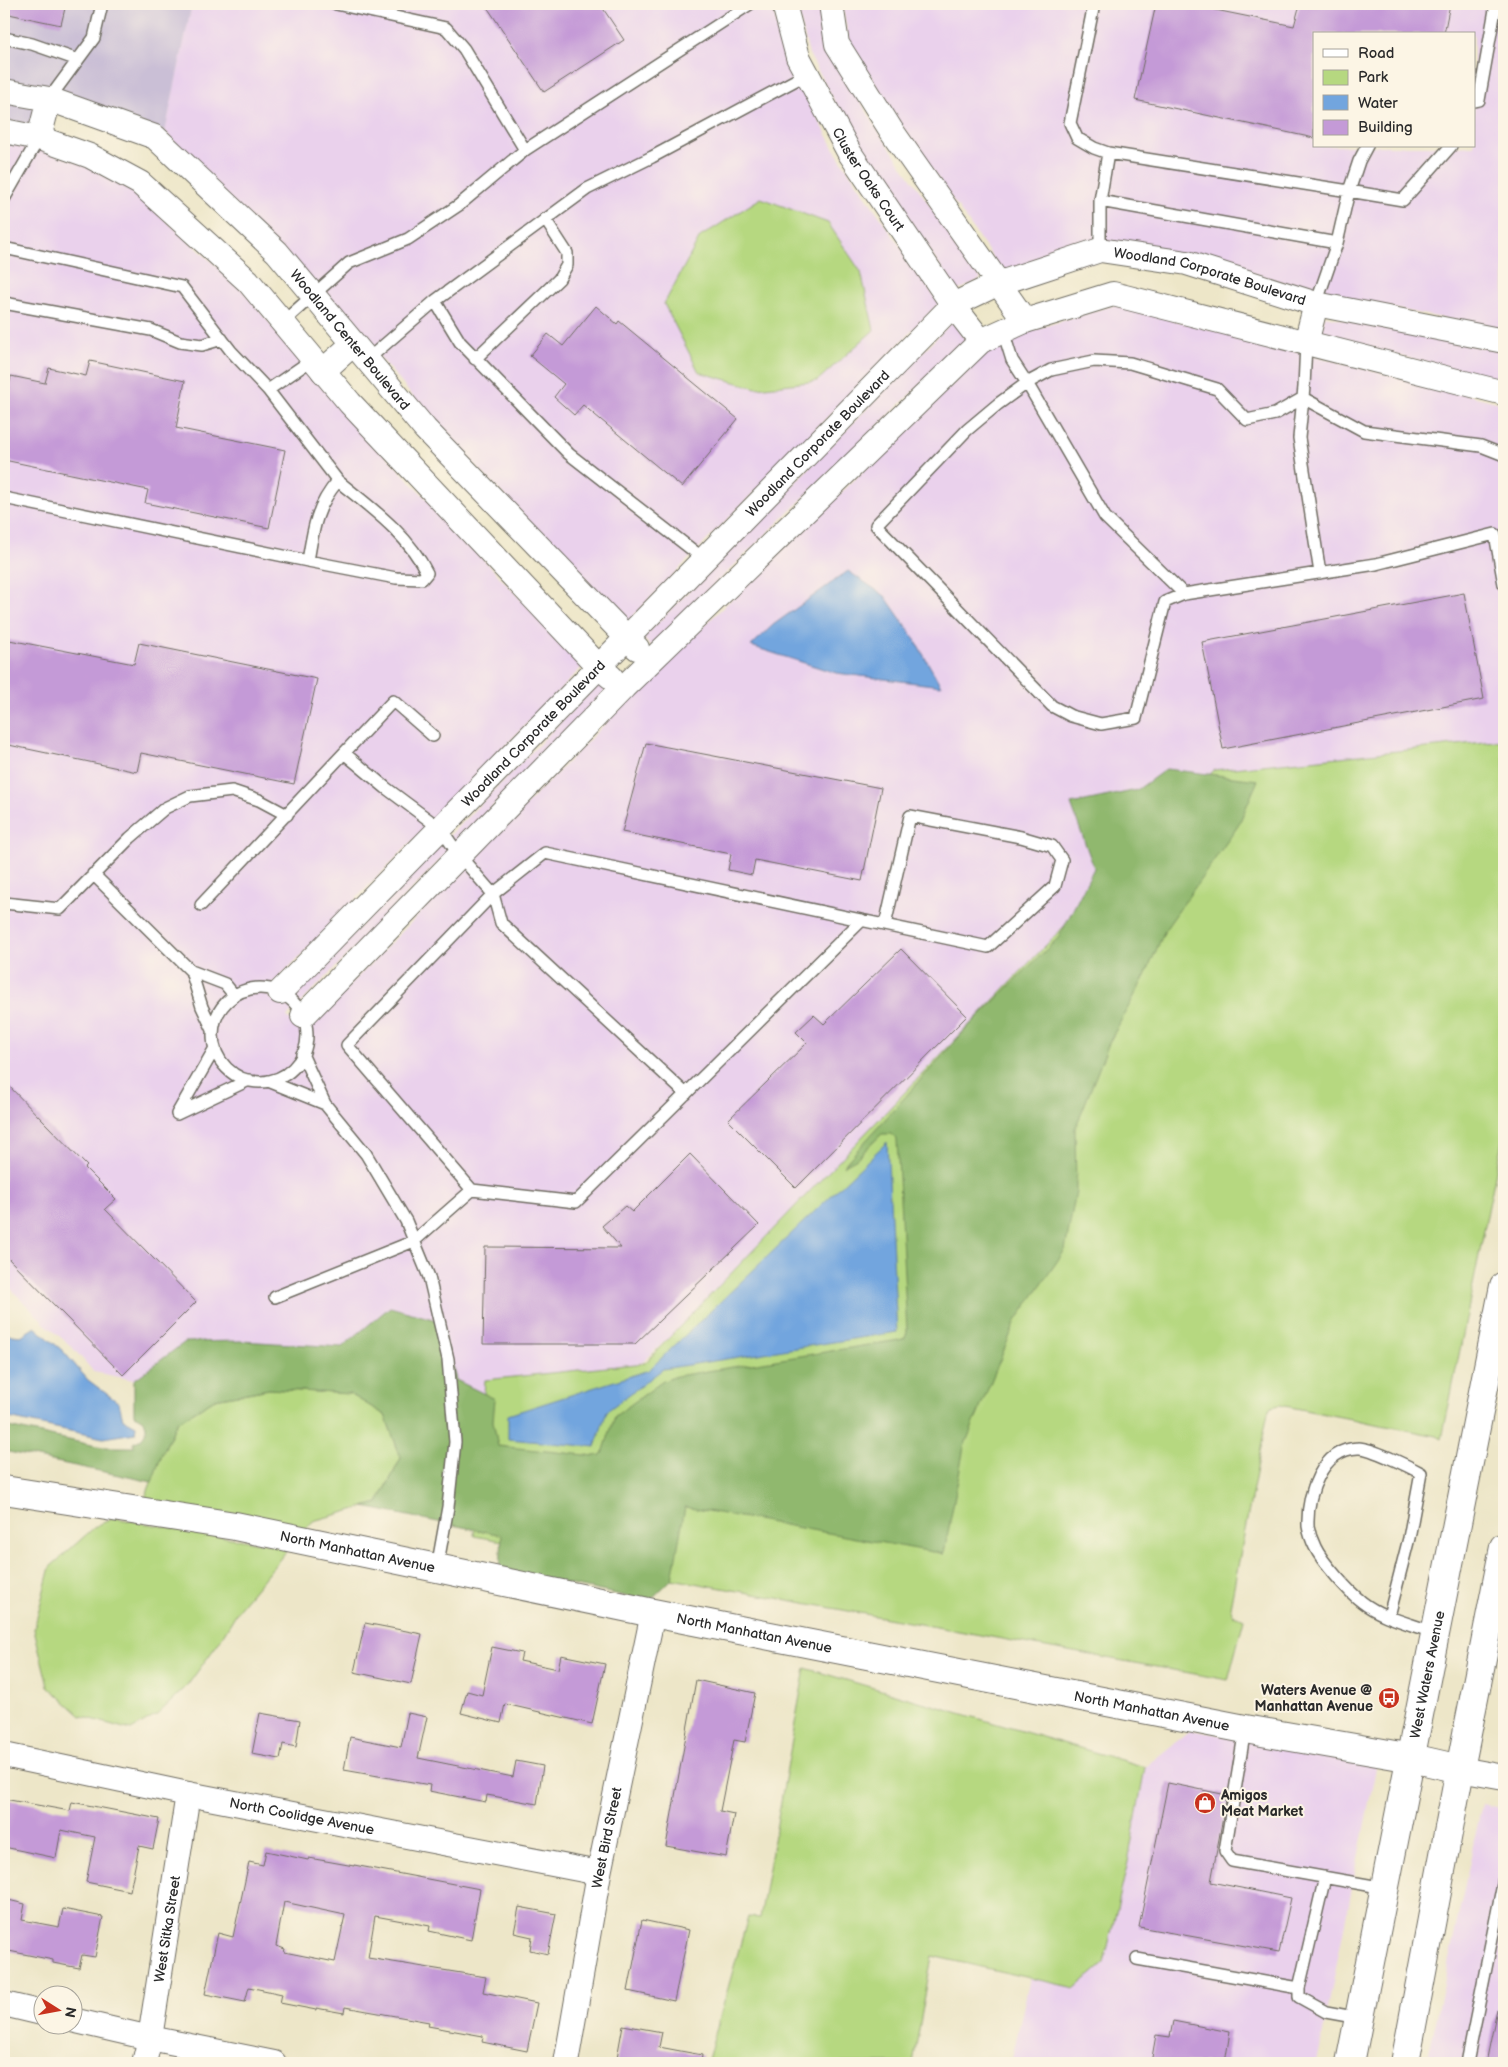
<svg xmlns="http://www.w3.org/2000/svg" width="1508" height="2067" viewBox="0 0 1508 2067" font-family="'Balsamiq Sans',sans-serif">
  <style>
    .built { fill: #ead1ec; fill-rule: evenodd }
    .industrial { fill: #cabfd6 }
    .green { fill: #b6d880; stroke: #708256 }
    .forest { fill: #90b86e; stroke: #5e724c }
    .water { fill: #72a5de; stroke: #4e6884 }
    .building { fill: #c49ad7; fill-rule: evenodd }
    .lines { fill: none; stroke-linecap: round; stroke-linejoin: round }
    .lane-casing { stroke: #6f6c62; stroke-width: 14 }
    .street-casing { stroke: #6f6c62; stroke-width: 26 }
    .secondary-casing { stroke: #6f6c62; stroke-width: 30 }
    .lane { stroke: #fff; stroke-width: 11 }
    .street { stroke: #fff; stroke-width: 24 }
    .secondary { stroke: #fff; stroke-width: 28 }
    .labels { text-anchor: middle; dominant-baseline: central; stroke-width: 4; stroke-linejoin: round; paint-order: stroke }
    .street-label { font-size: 14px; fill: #2b2b2b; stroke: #fcf5e5 }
    .poi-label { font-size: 14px; font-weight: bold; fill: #2b2b2b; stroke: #fcf5e5; text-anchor: end }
  </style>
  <rect width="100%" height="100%" fill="#fcf5e5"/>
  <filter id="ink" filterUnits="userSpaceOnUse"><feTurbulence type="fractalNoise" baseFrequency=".02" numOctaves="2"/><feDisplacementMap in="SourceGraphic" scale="10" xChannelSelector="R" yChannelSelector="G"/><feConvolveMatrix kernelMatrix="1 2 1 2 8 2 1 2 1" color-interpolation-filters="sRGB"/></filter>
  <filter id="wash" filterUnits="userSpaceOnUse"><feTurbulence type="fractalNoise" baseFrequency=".0096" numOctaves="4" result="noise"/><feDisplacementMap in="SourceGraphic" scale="20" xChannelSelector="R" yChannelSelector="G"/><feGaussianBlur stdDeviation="1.12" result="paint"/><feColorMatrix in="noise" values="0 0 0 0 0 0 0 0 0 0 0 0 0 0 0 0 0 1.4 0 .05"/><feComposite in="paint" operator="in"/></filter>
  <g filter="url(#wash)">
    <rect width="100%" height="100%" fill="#ede6c8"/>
    <path class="built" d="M 192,4 L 772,4 L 786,59 L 839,157 L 939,303 L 626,623 L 434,422 L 369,344 L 165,132 Z
      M 796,4 L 819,4 L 826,46 L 881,135 L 981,279 L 957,291 L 859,147 L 809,54 Z
      M 842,4 L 1504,4 L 1504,330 L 1319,294 L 1190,253 L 1002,271 L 901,125 L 849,41 ZM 1314,34 L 1474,34 L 1474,146 L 1314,146 Z
      M 4,142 L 36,148 L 86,165 L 133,191 L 240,287 L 308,369 L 307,371 L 583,666 L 264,993 L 282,1006 L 600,682 L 608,688 L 287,1017 L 305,1031 L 633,695 L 988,350 L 1030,331 L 1114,305 L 1504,404 L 1504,745 L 1258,780 L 1166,769 L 1137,790 L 1071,804 L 1094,868 L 1059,937 L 796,1217 L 643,1362 L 590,1379 L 495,1399 L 456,1380 L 440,1321 L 390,1307 L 342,1347 L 241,1341 L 185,1342 L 134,1380 L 94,1372 L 71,1346 L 44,1323 L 11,1289 L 11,1286 L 4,1276 ZM 848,571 L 885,596 L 914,638 L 940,686 L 752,646 L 773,625 Z
      M 1325,316 L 1504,352 L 1504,382 L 1320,336 Z
      M 952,322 L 966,340 L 651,646 L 643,638 Z
      M 1191,1730 L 1377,1763 L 1317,2063 L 1011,2063 L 1030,1978 L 1075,1988 L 1128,1862 L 1145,1767 Z
      M 1482,1804 L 1504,1809 L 1504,2063 L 1427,2063 Z"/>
    <path class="industrial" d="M 4,4 L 192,4 L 165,132 L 40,86 L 4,79 Z
      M 4,101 L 35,107 L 30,125 L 4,120 Z"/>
    <path class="green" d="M 761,198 L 828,223 L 861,272 L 874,330 L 817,381 L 756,388 L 699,372 L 664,304 L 700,237 Z
      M 1504,740 L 1504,1131 L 1442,1439 L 1437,1436 L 1280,1405 L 1271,1407 L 1268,1412 L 1230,1607 L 1233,1614 L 1244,1619 L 1228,1680 L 672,1579 L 672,1571 L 474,1536 L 485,1380 L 645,1363 L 1214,770 Z
      M 269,1389 L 350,1394 L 385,1415 L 401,1458 L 378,1503 L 313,1521 L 305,1530 L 144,1501 L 162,1454 L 177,1422 L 215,1399 Z
      M 114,1518 L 289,1548 L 240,1607 L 219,1642 L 187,1686 L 157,1715 L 131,1730 L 81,1716 L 48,1686 L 34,1629 L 50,1567 L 96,1526 Z
      M 805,1668 L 1145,1767 L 1128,1862 L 1104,1963 L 1075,1988 L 932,1956 L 913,2063 L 707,2063 L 748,1917 L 760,1918 Z"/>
    <path class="forest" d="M 1166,769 L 1258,780 L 1238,826 L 1165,930 L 1145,976 L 1109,1043 L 1075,1129 L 1076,1191 L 1065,1250 L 1016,1321 L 964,1447 L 944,1554 L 685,1507 L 672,1579 L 649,1601 L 500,1570 L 502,1535 L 364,1507 L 378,1503 L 401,1458 L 385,1415 L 350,1394 L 269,1389 L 215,1399 L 177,1422 L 162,1454 L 152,1482 L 4,1451 L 4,1426 L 101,1447 L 134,1447 L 134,1442 C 142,1441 149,1431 145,1423 C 143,1419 138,1417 134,1415 L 134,1380 L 185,1342 L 241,1341 L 342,1347 L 390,1307 L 440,1321 L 456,1380 L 495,1399 L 493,1421 L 498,1446 L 595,1456 L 601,1455 L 604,1450 L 615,1416 L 663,1381 L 677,1376 L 899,1340 L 905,1338 L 907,1332 L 897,1140 L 891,1134 L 882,1134 L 857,1158 L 843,1166 L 969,1026 L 1059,937 L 1094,868 L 1071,804 L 1137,790 Z"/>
    <path class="water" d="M 848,571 L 885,596 L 914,638 L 941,686 L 836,673 L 751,646 L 773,625 Z
      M 887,1142 L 897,1332 L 663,1369 L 607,1411 L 595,1447 L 508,1439 L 508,1415 L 649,1370 Z
      M 35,1327 L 63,1351 L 88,1380 L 119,1403 L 123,1419 L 136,1426 L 135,1433 L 103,1438 L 4,1417 L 4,1334 L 21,1336 Z"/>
    <g id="blocks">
      <path class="building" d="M 4,4 L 66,4 L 61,25 L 4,13 Z
        M 485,4 L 600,4 L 624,40 L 544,92 Z
        M 1156,4 L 1186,4 L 1294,26 L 1300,4 L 1450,4 L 1444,34 L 1314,34 L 1314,138 L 1135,100 Z
        M 596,306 L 617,324 L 619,321 L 738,419 L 682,487 L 583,405 L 574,415 L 554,397 L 564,384 L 530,356 L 548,334 L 563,346 Z
        M 90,361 L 185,381 L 176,428 L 285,450 L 269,528 L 145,503 L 148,490 L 4,460 L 4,410 L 11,376 L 45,383 L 49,368 L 86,376 Z
        M 1464,593 L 1484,699 L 1223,749 L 1202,642 Z
        M 4,639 L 134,664 L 139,643 L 317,679 L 294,784 L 141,753 L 137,772 L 4,744 Z
        M 646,743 L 881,788 L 862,881 L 755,860 L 752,875 L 728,870 L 731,854 L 622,832 Z
        M 901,949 L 967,1016 L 796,1188 L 728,1120 L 807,1043 L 796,1032 L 814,1015 L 824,1024 Z
        M 4,1081 L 87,1166 L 85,1168 L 116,1199 L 105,1209 L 196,1302 L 123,1375 L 4,1254 Z
        M 690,1154 L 759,1225 L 635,1344 L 483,1344 L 485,1247 L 621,1248 L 602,1226 L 625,1206 L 632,1212 Z
        M 365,1623 L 422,1634 L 411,1684 L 354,1672 Z
        M 492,1647 L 522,1653 L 520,1661 L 558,1669 L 561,1655 L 605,1664 L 592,1724 L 505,1704 L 501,1723 L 461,1713 L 467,1691 L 482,1695 Z
        M 696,1680 L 755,1693 L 745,1742 L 734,1740 L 720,1811 L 734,1814 L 726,1857 L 666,1846 Z
        M 260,1713 L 300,1720 L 296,1747 L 283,1744 L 280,1759 L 252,1754 Z
        M 408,1713 L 427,1717 L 418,1758 L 513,1777 L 516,1761 L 543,1766 L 537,1804 L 487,1795 L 486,1802 L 429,1791 L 430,1785 L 344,1770 L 350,1737 L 401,1747 Z
        M 1168,1783 L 1227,1795 L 1211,1882 L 1291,1898 L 1279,1952 L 1139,1927 Z
        M 4,1799 L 70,1811 L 72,1802 L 159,1819 L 153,1849 L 139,1846 L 130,1891 L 86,1882 L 95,1837 L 61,1830 L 56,1858 L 4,1847 Z
        M 266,1851 L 308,1860 L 309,1858 L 354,1866 L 354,1865 L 480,1889 L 471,1940 L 429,1931 L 430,1926 L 375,1916 L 368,1958 L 486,1977 L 483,1992 L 537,2003 L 527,2051 L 482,2042 L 483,2036 L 428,2026 L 429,2022 L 345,2007 L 344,2013 L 316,2008 L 316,2010 L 280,2003 L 282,1994 L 249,1987 L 245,2002 L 205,1994 L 218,1933 L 233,1937 L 249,1862 L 263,1865 ZM 284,1902 L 345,1915 L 335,1962 L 284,1952 L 285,1949 L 276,1946 Z
        M 4,1899 L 25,1904 L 22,1920 L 59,1927 L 63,1909 L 103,1917 L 95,1957 L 82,1955 L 79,1968 L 53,1963 L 53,1960 L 4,1950 Z
        M 519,1907 L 556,1914 L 548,1954 L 530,1950 L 532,1937 L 514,1933 Z
        M 642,1920 L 689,1930 L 674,2001 L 628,1991 Z
        M 1497,2009 L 1504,2010 L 1504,2063 L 1486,2063 Z
        M 1173,2021 L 1230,2032 L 1225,2063 L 1151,2063 L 1156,2035 L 1170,2037 Z
        M 623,2025 L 662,2032 L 659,2047 L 702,2055 L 701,2063 L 616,2063 Z"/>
    </g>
  </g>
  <g filter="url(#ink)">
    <use href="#blocks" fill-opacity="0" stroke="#6f6c62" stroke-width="1"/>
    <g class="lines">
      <g class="lane-casing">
        <path id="lane" d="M 336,4 L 446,28 L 464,49 L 525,150 L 750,4
          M 1094,4 L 1070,123 L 1077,138 L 1094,148 L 1108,153
          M 4,38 L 32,44 L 78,60
          M 49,99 L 94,38 L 102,4
          M 1474,101 L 1479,100 L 1496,4
          M 4,199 L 39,138
          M 1100,201 L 1337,243
          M 4,248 L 182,287 L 231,351 L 268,390
          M 1100,250 L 1100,201 L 1108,153 L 1349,191 L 1359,161 L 1367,146
          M 435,301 L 460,342 L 569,454 L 704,559
          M 4,303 L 151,330 L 180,342 L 202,345 L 222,339
          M 1316,304 L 1337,243 L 1349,191 L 1403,200 L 1451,146
          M 283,322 L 349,263 L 408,239 L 459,205 L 525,150
          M 1003,331 L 1012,360 L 1027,383 L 998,404 L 967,430 L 876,525 L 1052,706 L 1071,716 L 1101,724 L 1136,718 L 1165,602 L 1184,594 L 1376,564 L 1495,534 L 1504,584
          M 1306,343 L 1304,387 L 1299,438 L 1320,573
          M 475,359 L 559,279 L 567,265 L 567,253 L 545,219
          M 367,360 L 435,301 L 587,189 L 652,157 L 807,74
          M 4,498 L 308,561 C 313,530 316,506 338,481 L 268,390 L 313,359
          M 308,561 L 396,578 L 422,579 L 427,573 C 408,534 371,508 338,481
          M 1184,594 L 1105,517 L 1027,383 L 1051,370 L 1094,361 L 1130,363 L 1217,389 L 1247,420 L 1275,414 L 1303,398 L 1364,431 L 1481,446 L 1504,455
          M 93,874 L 191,971 L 225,984 L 234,995
          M 4,903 L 60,909 L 130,838 L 165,808 L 190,796 L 232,791 L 259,800 L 287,815
          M 201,905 L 393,701 L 433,736
          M 191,971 L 202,1007 L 213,1030
          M213 1035a47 47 0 1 1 94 0a47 47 0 1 1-94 0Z
          M 302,1054 L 325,1104 L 366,1154 L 406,1221 L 429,1277 L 448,1359 L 455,1442 L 448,1507 L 437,1568
          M 268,1081 L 325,1104
          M 686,1094 L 501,923 L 493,894 L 545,853 L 988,947 L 1055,886 L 1062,860 L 1052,846 L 1021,837 L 910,816 L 885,925
          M 177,1114 L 249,1080
          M 177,1114 L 215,1048
          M 472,1190 L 576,1202 L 862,920
          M 275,1297 L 414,1241 L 472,1190 L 347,1045 L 493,894 L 459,855 L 441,829 L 386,788 L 344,753
          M 1389,1616 L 1409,1538 L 1421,1473 C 1410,1467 1369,1447 1358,1448 C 1321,1449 1307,1495 1308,1526 C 1309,1532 1312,1541 1315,1547 C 1322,1562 1349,1592 1362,1602 C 1382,1618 1412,1624 1435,1633
          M 1245,1729 L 1225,1851 L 1232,1861 L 1385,1888
          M 1325,1877 L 1299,1988 L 1299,1997 L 1326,2012 L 1359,2018
          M 1137,1959 L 1299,1988
          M 1467,2063 L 1504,1878"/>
      </g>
      <g class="street-casing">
        <g id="street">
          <path id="s1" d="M 784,4 L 798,57 L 849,152 L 953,305 L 981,341"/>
          <path d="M 831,4 L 837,44 L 891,130 L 1025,321"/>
          <path id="s2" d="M 4,91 L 49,99 L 155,137 L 277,252 L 425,429 L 637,648"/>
          <path d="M 4,131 L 39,138 L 90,156 L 140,183 L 248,281 L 350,403 L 599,667 L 611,677"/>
          <path d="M 39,138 L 49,99"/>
          <path d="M 1306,343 L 1316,304"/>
          <path d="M 323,371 L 353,344"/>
          <path id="s3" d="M 280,992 L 953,305 L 997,284 L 1100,250 L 1187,263 L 1316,304 L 1504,341"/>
          <path d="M 303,1016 L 624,687 L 981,341 L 1025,321 L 1113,294 L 1504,393"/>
          <path id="s4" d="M 4,1755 L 188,1794 L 599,1873"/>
          <path d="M 1460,1769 L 1504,1777"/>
          <path d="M 4,2004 L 42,2013"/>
          <path d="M 72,2020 L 150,2038 L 274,2063"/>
          <path id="s5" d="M 144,2063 L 150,2038 L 188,1794"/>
          <path id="s6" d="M 566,2063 L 599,1873 L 653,1613"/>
        </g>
      </g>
      <g class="secondary-casing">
        <g id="secondary">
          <path id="s7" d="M 4,1490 L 235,1526 L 653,1613 L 1245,1729 L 1412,1758 L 1460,1769"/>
          <path id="s8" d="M 1350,2063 L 1504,1286"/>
          <path d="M 1405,2063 L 1460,1769 L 1504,1547"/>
        </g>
      </g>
      <use href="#lane" class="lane"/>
      <use href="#street" class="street"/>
      <use href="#secondary" class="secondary"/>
    </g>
  </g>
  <defs>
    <g id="bus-disc" transform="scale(1.125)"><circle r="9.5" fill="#c8321e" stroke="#fcf5e5"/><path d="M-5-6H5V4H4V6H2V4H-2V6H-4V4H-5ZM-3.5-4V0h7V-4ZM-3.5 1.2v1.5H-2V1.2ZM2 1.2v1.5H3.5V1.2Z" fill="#fff"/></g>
    <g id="shop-disc" transform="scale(1.125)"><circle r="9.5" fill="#c8321e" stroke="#fcf5e5"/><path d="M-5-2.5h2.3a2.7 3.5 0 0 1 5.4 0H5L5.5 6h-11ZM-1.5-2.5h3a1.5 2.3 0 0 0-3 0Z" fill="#fff"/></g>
  </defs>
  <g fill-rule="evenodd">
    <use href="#bus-disc" x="1389" y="1698"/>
    <use href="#shop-disc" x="1205" y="1803"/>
  </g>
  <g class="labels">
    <g class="street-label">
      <text stroke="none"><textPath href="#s1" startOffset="196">Cluster Oaks Court</textPath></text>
      <text stroke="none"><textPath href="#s3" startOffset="1232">Woodland Corporate Boulevard</textPath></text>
      <text stroke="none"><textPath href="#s2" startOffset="440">Woodland Center Boulevard</textPath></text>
      <text stroke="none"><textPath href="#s3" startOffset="768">Woodland Corporate Boulevard</textPath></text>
      <text stroke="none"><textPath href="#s3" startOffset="362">Woodland Corporate Boulevard</textPath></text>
      <text stroke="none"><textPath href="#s7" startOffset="359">North Manhattan Avenue</textPath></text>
      <text stroke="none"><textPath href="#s7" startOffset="764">North Manhattan Avenue</textPath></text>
      <text stroke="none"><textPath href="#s8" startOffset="396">West Waters Avenue</textPath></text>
      <text stroke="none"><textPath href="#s7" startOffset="1169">North Manhattan Avenue</textPath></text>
      <text stroke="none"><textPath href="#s4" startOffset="304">North Coolidge Avenue</textPath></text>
      <text stroke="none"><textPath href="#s6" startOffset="229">West Bird Street</textPath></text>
      <text stroke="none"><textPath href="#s5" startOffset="136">West Sitka Street</textPath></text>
    </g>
    <g class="poi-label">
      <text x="1373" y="1690">Waters Avenue @<tspan x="1373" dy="16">Manhattan Avenue</tspan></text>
      <text x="1221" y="1795" text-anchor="start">Amigos<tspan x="1221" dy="16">Meat Market</tspan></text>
    </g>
  </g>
  <rect width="1508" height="2067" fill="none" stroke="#fcf5e5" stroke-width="20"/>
  <rect x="1313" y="32" width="162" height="115" fill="#fcf5e5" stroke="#a8a49b"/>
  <rect x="1323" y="49" width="25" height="8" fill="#ffffff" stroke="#a8a49b"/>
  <text x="1358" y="58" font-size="15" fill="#2b2b2b">Road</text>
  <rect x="1323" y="70" width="25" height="15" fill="#b6d880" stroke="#a8a49b"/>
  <text x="1358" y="82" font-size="15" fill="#2b2b2b">Park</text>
  <rect x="1323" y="95" width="25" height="15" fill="#72a5de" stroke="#a8a49b"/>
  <text x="1358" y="108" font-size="15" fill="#2b2b2b">Water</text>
  <rect x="1323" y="120" width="25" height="15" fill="#c49ad7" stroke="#a8a49b"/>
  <text x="1358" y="132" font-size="15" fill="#2b2b2b">Building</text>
  <g transform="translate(58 2010) rotate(101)"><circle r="24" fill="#fcf5e5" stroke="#a8a49b"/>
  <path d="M0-4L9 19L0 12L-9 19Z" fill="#c8321e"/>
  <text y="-8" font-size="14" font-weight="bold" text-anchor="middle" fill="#2b2b2b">N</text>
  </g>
</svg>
